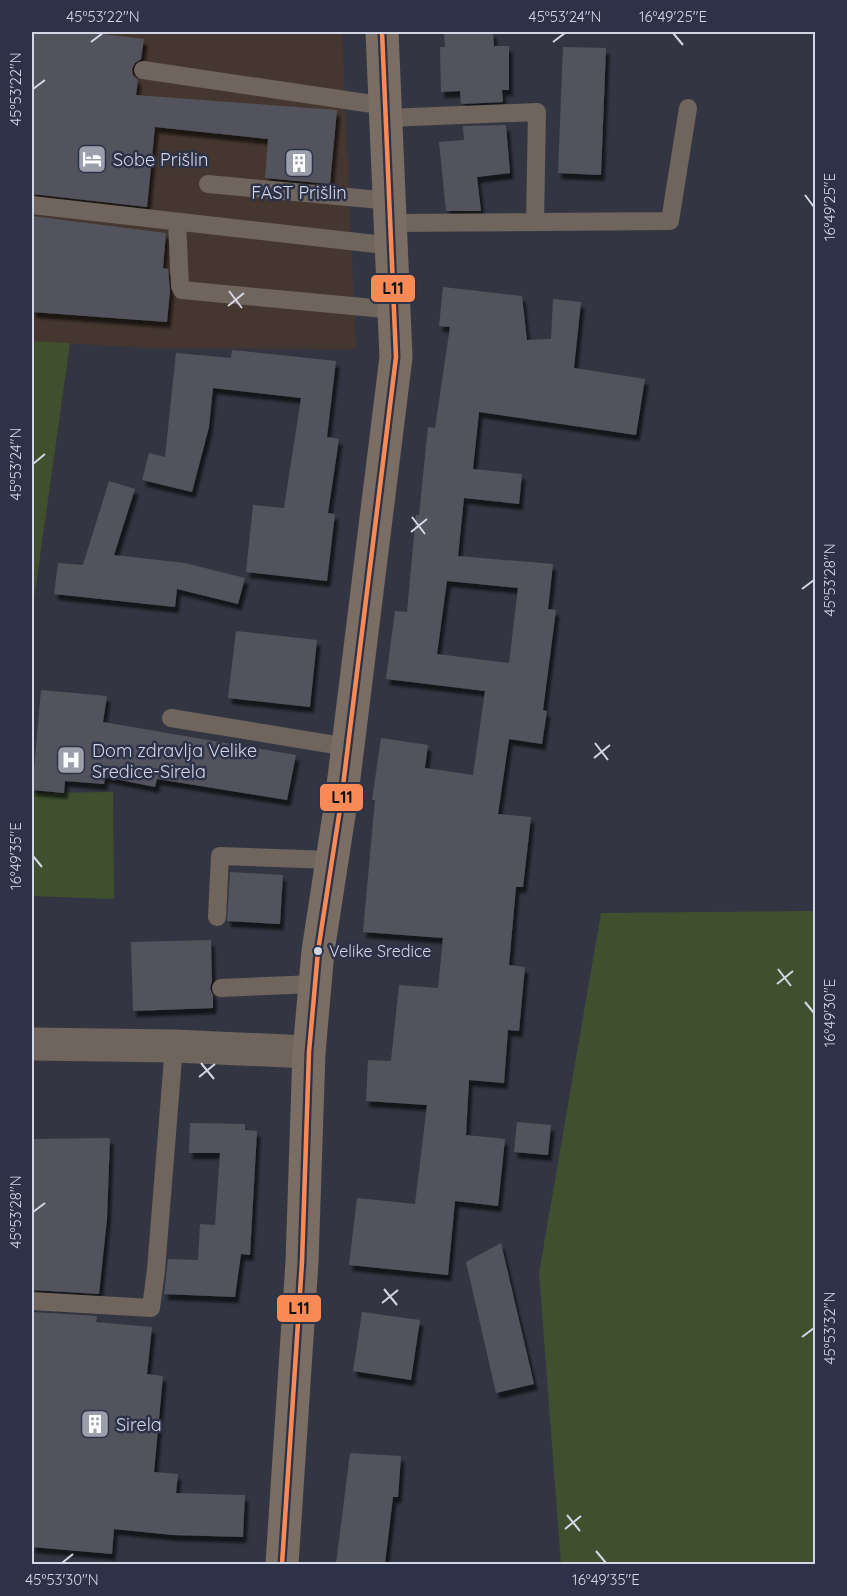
<svg xmlns="http://www.w3.org/2000/svg" width="847" height="1596" viewBox="0 0 847 1596" font-family="Quicksand,sans-serif">
  <style>
    .commercial { fill: #45372f }
    .green { fill: #40502f }
    .building { fill: #53535d; fill-rule: evenodd; filter: url(#shadow) }
    .lines { fill: none; stroke-linecap: round; stroke-linejoin: round }
    .lane { stroke: #6f655c; stroke-width: 18 }
    .street { stroke: #6f655c; stroke-width: 33 }
    .primary { stroke: #7a6d63; stroke-width: 33 }
    .bus-1-casing { stroke: #2d3248; stroke-width: 9 }
    .bus-1 { stroke: #f98a56; stroke-width: 4.5 }
    .ticks { fill: none; stroke: #d3d7e5; stroke-width: 2 }
    .bus-dot { fill: #d3d7e5; stroke: #2d3248; stroke-width: 2 }
    .labels { text-anchor: middle; dominant-baseline: central; stroke-width: 5; stroke-linejoin: round; paint-order: stroke }
    .bus-label { font-size: 16px; fill: #d3d7e5; stroke: #2d3248; text-anchor: start }
    .poi-label { font-size: 18px; fill: #d3d7e5; stroke: #2d3248; text-anchor: start }
    .line-badge { stroke: #2d3248; stroke-width: 2 }
    .pale-badge-label { font-size: 16px; text-anchor: middle; font-weight: bold; fill: #111 }
    .neatline { fill: none; stroke: #d3d7e5; stroke-width: 2 }
    .ticks-label { font-size: 15px; text-anchor: middle; fill: #d3d7e5 }
  </style>
  <defs>
    <filter id="shadow"><feDropShadow dx="3.5" dy="6" stdDeviation="1.5" flood-color="#0009"/></filter>
  </defs>
  <rect width="100%" height="100%" fill="#333642"/>
  <path class="commercial" d="M 32,32 L 342,32 L 356,349 L 145,348 L 32,341 Z"/>
  <path class="green" d="M 32,341 L 70,343 L 34,599 L 32,599 Z
    M 113,792 L 114,899 L 32,896 L 32,793 Z
    M 815,911 L 815,1564 L 561,1564 L 539,1273 L 601,913 Z"/>
  <path class="building" d="M 32,32 L 86,32 L 144,39 L 141,59 L 135,63 L 132,69 L 133,75 L 138,80 L 136,95 L 337,110 L 330,184 L 265,178 L 268,139 L 155,127 L 147,207 L 32,194 Z
    M 444,32 L 493,32 L 494,46 L 509,46 L 509,90 L 502,90 L 503,102 L 461,104 L 460,91 L 441,92 L 440,47 L 445,47 Z
    M 563,47 L 606,48 L 601,175 L 558,173 Z
    M 506,125 L 510,173 L 477,177 L 481,211 L 446,211 L 439,142 L 464,140 L 463,126 Z
    M 32,216 L 166,233 L 163,268 L 168,269 L 170,291 L 167,322 L 32,312 Z
    M 443,287 L 522,296 L 527,340 L 551,339 L 553,299 L 581,302 L 574,368 L 645,379 L 636,435 L 479,412 L 473,469 L 522,474 L 519,504 L 464,498 L 458,556 L 553,564 L 548,609 L 556,610 L 543,710 L 547,711 L 542,744 L 509,739 L 498,814 L 531,817 L 523,887 L 516,887 L 509,965 L 525,967 L 519,1031 L 508,1030 L 504,1083 L 469,1080 L 466,1135 L 505,1139 L 498,1206 L 455,1201 L 448,1275 L 349,1265 L 357,1198 L 415,1204 L 427,1105 L 366,1101 L 368,1060 L 391,1061 L 399,985 L 438,988 L 443,938 L 363,932 L 375,800 L 372,800 L 381,738 L 428,745 L 425,768 L 473,775 L 485,691 L 386,679 L 395,611 L 407,612 L 416,515 L 419,515 L 428,427 L 435,428 L 450,327 L 439,326 ZM 447,581 L 518,588 L 509,663 L 437,654 Z
    M 232,350 L 336,361 L 327,437 L 339,439 L 328,513 L 335,514 L 327,581 L 246,572 L 253,505 L 284,508 L 301,398 L 213,388 L 209,427 L 192,492 L 142,480 L 149,453 L 165,457 L 176,353 L 231,358 Z
    M 109,481 L 135,489 L 114,555 L 185,563 L 245,578 L 238,604 L 177,589 L 175,607 L 54,594 L 58,563 L 83,565 Z
    M 236,631 L 317,640 L 310,707 L 228,698 Z
    M 41,690 L 107,696 L 103,722 L 296,755 L 287,800 L 157,779 L 155,787 L 105,777 L 104,784 L 65,781 L 64,793 L 32,790 Z
    M 230,872 L 283,875 L 280,924 L 227,921 Z
    M 211,940 L 212,981 L 210,988 L 213,995 L 213,1008 L 133,1011 L 131,942 Z
    M 517,1122 L 551,1125 L 548,1155 L 514,1152 Z
    M 190,1123 L 245,1124 L 245,1130 L 257,1131 L 250,1255 L 241,1254 L 235,1297 L 164,1294 L 168,1259 L 198,1260 L 200,1224 L 215,1225 L 220,1153 L 189,1153 Z
    M 110,1138 L 107,1219 L 99,1294 L 32,1290 L 32,1139 Z
    M 501,1243 L 534,1384 L 496,1393 L 466,1262 Z
    M 32,1312 L 97,1316 L 96,1322 L 152,1327 L 147,1374 L 163,1376 L 154,1472 L 178,1474 L 176,1493 L 245,1495 L 243,1537 L 173,1535 L 114,1529 L 112,1554 L 32,1547 Z
    M 362,1312 L 420,1320 L 411,1380 L 353,1371 Z
    M 350,1453 L 401,1456 L 398,1497 L 393,1497 L 385,1564 L 336,1564 Z"/>
  <g class="lines">
    <path class="lane" d="M 143,70 L 386,106
      M 387,118 L 537,112 L 535,222
      M 208,184 L 391,201
      M 32,205 L 393,246
      M 177,222 L 180,286 L 182,290 L 395,310
      M 392,223 L 670,221 L 688,108
      M 171,718 L 348,747
      M 217,917 L 220,856 L 332,860
      M 221,988 L 315,984
      M 32,1301 L 151,1308 L 156,1270 L 174,1046"/>
    <path class="street" d="M 32,1044 L 174,1046 L 309,1052"/>
    <path class="primary" d="M 282,1564 L 302,1262 L 309,1052 L 318,951 L 341,802 L 396,357 L 382,32"/>
    <g class="bus-1-casing">
      <path id="bus-1" d="M 282,1564 L 302,1262 L 309,1052 L 318,951 L 341,802 L 396,357 L 382,32"/>
    </g>
    <use href="#bus-1" class="bus-1"/>
  </g>
  <path class="ticks" d="M 673,33 L 683,45M 91,42 L 103,33M 553,42 L 565,33M 33,89 L 45,80M 805,195 L 814,207M 229,291 L 242,308M 228,306 L 244,293M 33,464 L 45,454M 412,517 L 425,534M 411,532 L 427,519M 802,589 L 814,580M 595,743 L 608,760M 594,758 L 610,745M 33,856 L 42,867M 778,969 L 791,986M 777,984 L 793,971M 805,1002 L 814,1013M 201,1063 L 214,1079M 199,1077 L 215,1064M 33,1212 L 45,1203M 384,1289 L 397,1305M 382,1303 L 398,1290M 802,1337 L 814,1328M 567,1515 L 580,1531M 565,1529 L 581,1516M 596,1551 L 606,1563M 62,1563 L 73,1554"/>
  <defs>
    <g id="hotel-square" transform="scale(1.5)"><rect x="-9" y="-9" width="18" height="18" rx="4" fill="#9b9fac" stroke="#2d3248"/><path d="M-6-4.5h1.5V1H6V5H4.5V3h-9V5H-6ZM-4 0a1.8 1.8 0 1 1 3.6 0ZM.5 0V-2.5h3Q6-2.5 6 0Z" fill="#fff"/></g>
    <g id="building-square" transform="scale(1.5)"><rect x="-9" y="-9" width="18" height="18" rx="4" fill="#9b9fac" stroke="#2d3248"/><path d="M-4-6H4V6H1V3H-1V6H-4ZM-2.5-4.3h1.7v1.8h-1.7ZM.8-4.3h1.7v1.8H.8ZM-2.5-1h1.7V.8h-1.7ZM.8-1h1.7V.8H.8Z" fill="#fff"/></g>
    <g id="hospital-square" transform="scale(1.5)"><rect x="-9" y="-9" width="18" height="18" rx="4" fill="#9b9fac" stroke="#2d3248"/><path d="M-5-5h3v3.5h4V-5h3V5h-3V1.5h-4V5h-3Z" fill="#fff"/></g>
  </defs>
  <g fill-rule="evenodd">
    <use href="#hotel-square" x="92" y="159"/>
    <use href="#building-square" x="299" y="163"/>
    <use href="#hospital-square" x="71" y="760"/>
    <use href="#building-square" x="95" y="1424"/>
  </g>
  <circle class="bus-dot" cx="318" cy="951" r="5"/>
  <g class="labels">
    <g class="bus-label">
      <text x="329" y="951">Velike Sredice</text>
    </g>
    <g class="poi-label">
      <text x="113" y="159">Sobe Prišlin</text>
      <text x="299" y="192" text-anchor="middle">FAST Prišlin</text>
      <text x="92" y="750">Dom zdravlja Velike<tspan x="92" dy="21">Sredice-Sirela</tspan></text>
      <text x="116" y="1424">Sirela</text>
    </g>
  </g>
  <g class="line-badge">
    <rect x="370" y="274" width="46" height="29" rx="6" fill="#f98a56"/>
    <rect x="319" y="783" width="45" height="29" rx="6" fill="#f98a56"/>
    <rect x="276" y="1294" width="46" height="29" rx="6" fill="#f98a56"/>
  </g>
  <g class="pale-badge-label">
    <text x="393" y="294">L11</text>
    <text x="342" y="803">L11</text>
    <text x="299" y="1314">L11</text>
  </g>
  <rect width="847" height="1596" fill="none" stroke="#2d3248" stroke-width="66"/>
  <rect x="33" y="33" width="781" height="1530" class="neatline"/>
  <g class="ticks-label">
    <text x="103" y="22">45°53'22"N</text>
    <text x="565" y="22">45°53'24"N</text>
    <text x="673" y="22">16°49'25"E</text>
    <text transform="translate(16 89) rotate(-90)" y="5">45°53'22"N</text>
    <text transform="translate(830 207) rotate(-90)" y="5">16°49'25"E</text>
    <text transform="translate(16 464) rotate(-90)" y="5">45°53'24"N</text>
    <text transform="translate(830 580) rotate(-90)" y="5">45°53'28"N</text>
    <text transform="translate(16 856) rotate(-90)" y="5">16°49'35"E</text>
    <text transform="translate(830 1013) rotate(-90)" y="5">16°49'30"E</text>
    <text transform="translate(16 1212) rotate(-90)" y="5">45°53'28"N</text>
    <text transform="translate(830 1328) rotate(-90)" y="5">45°53'32"N</text>
    <text x="62" y="1585">45°53'30"N</text>
    <text x="606" y="1585">16°49'35"E</text>
  </g>
</svg>
